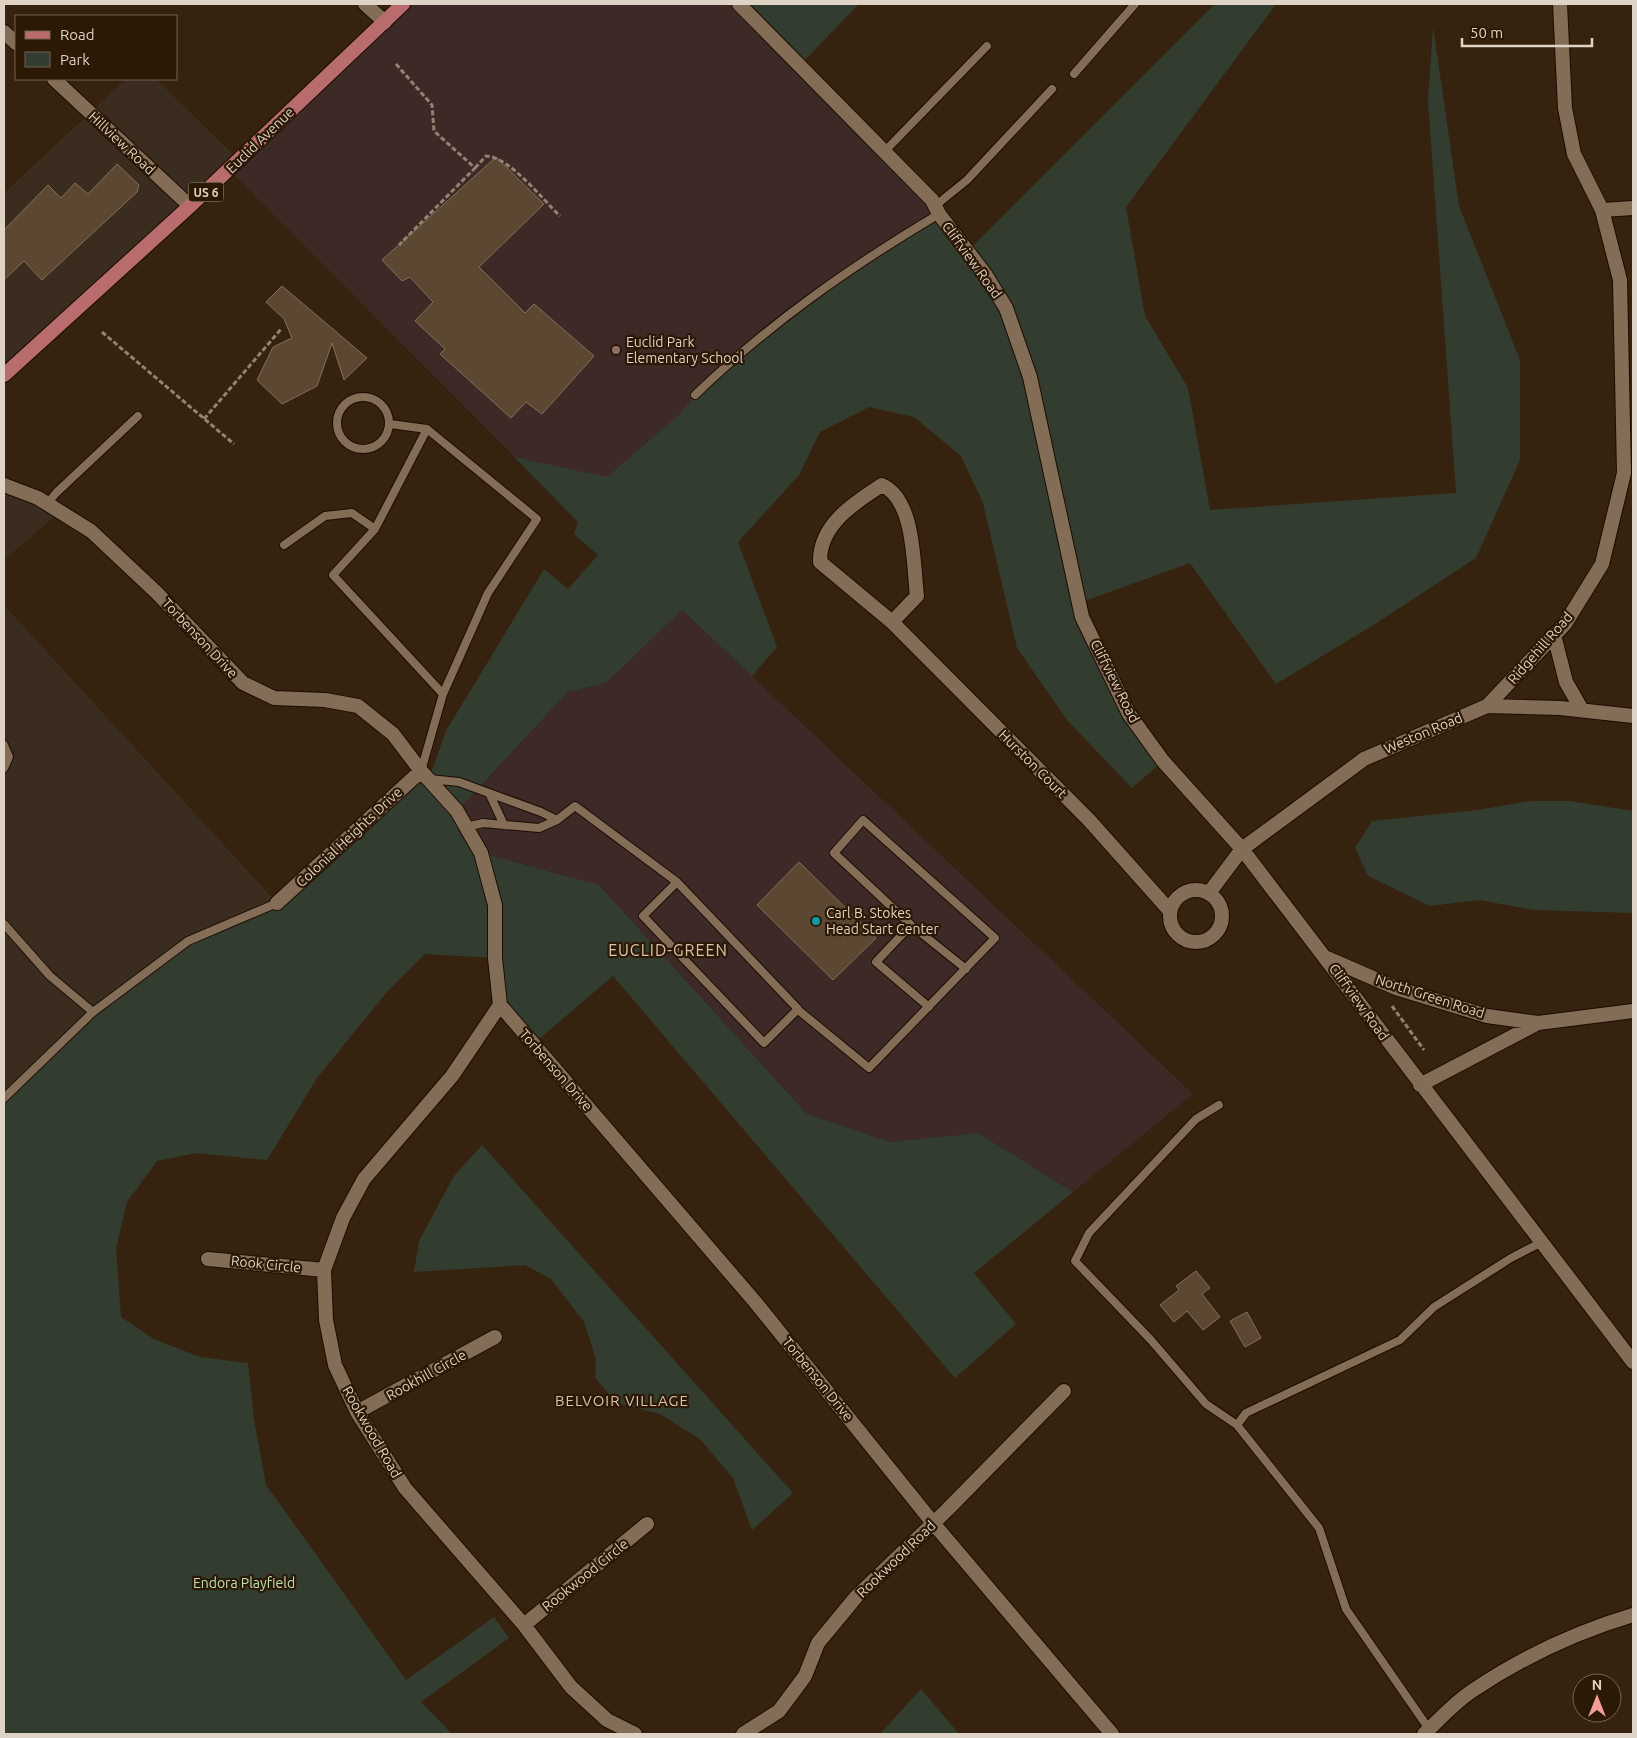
<svg xmlns="http://www.w3.org/2000/svg" width="1637" height="1738" viewBox="0 0 1637 1738" font-family="Ubuntu,sans-serif">
  <style>
    .industrial { fill: #3a2c1f }
    .education { fill: #3d2926 }
    .green { fill: #333d2f }
    .building { fill: #5b4732; stroke: #846f58 }
    .lines { fill: none; stroke-linecap: round; stroke-linejoin: round }
    .service-casing { stroke: #1c0c00; stroke-width: 10 }
    .minor-casing { stroke: #1c0c00; stroke-width: 16 }
    .tertiary-casing { stroke: #1c0c00; stroke-width: 16 }
    .primary-casing { stroke: #1c0c00; stroke-width: 16 }
    .path { stroke: #918372; stroke-width: 3; stroke-dasharray: 5 2.5; stroke-linecap: butt }
    .service { stroke: #836d57; stroke-width: 8 }
    .minor { stroke: #836d57; stroke-width: 14 }
    .tertiary { stroke: #836d57; stroke-width: 14 }
    .primary { stroke: #b86c6d; stroke-width: 14 }
    .education-dot { fill: #8d6e63; stroke: #2b1905; stroke-width: 2 }
    .culture-dot { fill: #0f9aa8; stroke: #2b1905; stroke-width: 2 }
    .labels { text-anchor: middle; dominant-baseline: central; stroke-width: 4.5; stroke-linejoin: round; paint-order: stroke }
    .shield { fill: #2b1905; stroke: #a99b8c; stroke-width: 1 }
    .shield-label { font-size: 12px; font-weight: bold; fill: #dfd3c6 }
    .street-label { font-size: 14px; fill: #dfd3c6; stroke: #2b1905 }
    .poi-label { font-size: 14px; fill: #dfd3c6; stroke: #2b1905; text-anchor: start }
    .park-label { font-size: 14px; fill: #bde0b1; stroke: #2b1905 }
    .neighbourhood-label { font-size: 15px; letter-spacing: 1px; fill: #dbc3ab; stroke: #2b1905 }
    .quarter-label { font-size: 16px; letter-spacing: 1px; fill: #dbc3ab; stroke: #2b1905 }
  </style>
  <rect width="100%" height="100%" fill="#35230f"/>
  <path class="industrial" d="M 126,79 L 156,79 L 239,160 L 4,375 L 4,193 Z
    M 4,485 L 60,512 L 4,560 Z
    M 4,605 L 277,903 L 4,1098 Z"/>
  <path class="education" d="M 403,4 L 739,4 L 939,214 L 614,557 L 229,170 Z
    M 682,610 L 752,676 L 1193,1094 L 1073,1192 L 978,1133 L 890,1142 L 807,1114 L 599,885 L 481,853 L 457,811 L 568,692 L 606,683 Z"/>
  <path class="green" d="M 739,4 L 859,4 L 799,66 Z
    M 1215,4 L 1276,4 L 1126,207 L 1145,316 L 1188,388 L 1210,510 L 1456,493 L 1428,101 L 1433,27 L 1459,206 L 1520,360 L 1520,460 L 1476,558 L 1375,624 L 1276,684 L 1190,563 L 1079,603 L 1082,617 L 1163,761 L 1132,788 L 1067,720 L 1017,648 L 983,503 L 961,456 L 914,417 L 869,407 L 820,432 L 799,475 L 738,542 L 777,647 L 752,676 L 682,610 L 606,683 L 568,692 L 457,811 L 481,853 L 599,885 L 807,1114 L 890,1142 L 978,1133 L 1073,1192 L 974,1273 L 1016,1324 L 955,1378 L 613,976 L 533,1044 L 500,1005 L 495,958 L 425,954 L 386,993 L 317,1078 L 267,1160 L 196,1153 L 157,1161 L 127,1202 L 116,1248 L 121,1317 L 154,1339 L 200,1357 L 248,1363 L 254,1420 L 266,1485 L 406,1680 L 494,1617 L 509,1638 L 421,1702 L 452,1734 L 4,1734 L 4,1098 L 93,1012 L 188,941 L 277,903 L 421,771 L 429,779 L 446,731 L 544,569 L 568,589 L 598,555 L 574,534 L 578,522 L 514,457 L 607,477 L 680,414 L 695,395 L 756,339 L 939,214 L 968,251 Z
    M 1531,801 L 1570,801 L 1633,811 L 1633,913 L 1534,910 L 1479,900 L 1430,906 L 1368,876 L 1355,848 L 1372,821 L 1478,810 Z
    M 482,1145 L 793,1493 L 752,1530 L 733,1478 L 700,1439 L 660,1414 L 617,1403 L 595,1378 L 596,1359 L 584,1322 L 551,1279 L 525,1265 L 414,1272 L 419,1241 L 454,1176 Z
    M 921,1689 L 959,1734 L 880,1734 Z"/>
  <path class="building" d="M 496,157 L 544,204 L 479,267 L 525,313 L 534,304 L 594,356 L 542,414 L 526,402 L 511,418 L 440,354 L 445,349 L 415,321 L 433,302 L 410,277 L 402,281 L 382,260 Z
    M 117,164 L 139,185 L 137,192 L 42,280 L 24,261 L 4,280 L 4,230 L 48,185 L 61,198 L 75,183 L 88,194 Z
    M 282,286 L 367,358 L 344,380 L 332,343 L 317,386 L 282,404 L 257,380 L 273,347 L 292,338 L 284,319 L 266,302 Z
    M 799,862 L 876,938 L 833,980 L 757,905 Z
    M 1196,1271 L 1210,1288 L 1202,1294 L 1220,1317 L 1203,1330 L 1187,1311 L 1174,1322 L 1160,1305 L 1179,1290 L 1176,1286 Z
    M 1247,1312 L 1261,1338 L 1245,1347 L 1230,1321 Z"/>
  <g class="lines">
    <g class="service-casing">
      <path id="service" d="M 1074,74 L 1135,4
        M 884,152 L 987,46
        M 935,206 L 967,180 L 1052,89
        M 695,395 C 770,323 850,267 939,214
        M337 423a26 26 0 1 1 52 0a26 26 0 1 1-52 0Z
        M 390,424 L 427,429
        M 47,504 L 56,493 L 138,416
        M 284,545 L 325,516 L 352,513 L 375,529
        M 4,745 L 9,757 L 4,768
        M 421,771 L 443,694 L 333,575 L 375,529 L 427,429 L 537,519 L 488,593 L 443,694
        M 429,779 L 459,782 L 541,812 L 557,820
        M 490,795 L 504,825
        M 466,827 L 483,823 L 539,828 L 557,820 L 575,806 L 677,882 L 798,1009 L 764,1043 L 643,916 L 677,882
        M 4,924 L 50,976 L 93,1012
        M 911,925 L 966,969
        M 797,1009 L 869,1068 L 995,938 L 863,820 L 834,853 L 911,925 L 876,962 L 929,1007
        M 4,1098 L 93,1012 L 188,941 L 277,903
        M 1219,1105 L 1196,1119 L 1089,1233 L 1075,1261 L 1150,1339 L 1206,1404 L 1237,1425
        M 1429,1729 L 1346,1609 L 1319,1528 L 1237,1425 L 1246,1413 L 1400,1340 L 1434,1307 L 1511,1258 L 1542,1242"/>
    </g>
    <g class="minor-casing">
      <path id="minor" d="M 365,4 L 385,22
        M 739,4 L 932,200 L 939,214 L 985,274 L 1006,308 L 1030,377 L 1082,617 L 1129,714 L 1163,761 L 1242,849 L 1633,1362
        M 4,32 L 16,43
        M 54,79 L 190,206
        M 1602,210 L 1633,208
        M 4,485 L 38,498 L 91,531 L 157,593 L 243,683 L 274,698 L 325,700 L 358,706 L 393,734 L 421,771 L 457,811 L 481,853 L 495,905 L 495,958 L 500,1005 L 756,1303 L 933,1523 L 1112,1734
        M 892,622 L 917,596 C 913,563 915,500 882,485 C 854,503 819,525 820,562 L 892,622 L 1089,820 L 1170,911
        M 1554,635 L 1566,682 L 1582,710
        M 1487,706 L 1565,624 L 1602,564 L 1624,473 L 1620,280 L 1602,210 L 1574,154 L 1565,108 L 1560,4
        M1170 916a26 26 0 1 1 52 0a26 26 0 1 1-52 0Z
        M 1209,893 L 1242,849 L 1364,759 L 1487,706 L 1560,708 L 1633,716
        M 277,903 L 421,771
        M 1327,958 L 1396,988 L 1487,1016 L 1538,1023 L 1633,1011
        M 500,1005 L 452,1076 L 364,1179 L 343,1218 L 324,1270 L 326,1320 L 335,1365 L 357,1412 L 405,1488 L 524,1625 L 571,1687 L 607,1720 L 635,1734
        M 1420,1085 L 1538,1023
        M 208,1259 L 324,1270
        M 357,1412 L 495,1337
        M 524,1625 L 647,1524
        M 743,1734 L 779,1711 L 805,1676 L 818,1643 L 856,1597 L 947,1510 L 1064,1391"/>
    </g>
    <g class="tertiary-casing">
      <path id="tertiary" d="M 1424,1734 C 1439,1720 1454,1703 1472,1691 C 1521,1658 1576,1632 1633,1615"/>
    </g>
    <g class="primary-casing">
      <path id="primary" d="M 4,375 L 190,206 L 403,4"/>
    </g>
    <path class="path" d="M 396,64 L 432,105 L 434,131 L 475,168 L 399,245
      M 475,168 L 486,156 C 510,157 542,199 560,216
      M 102,332 L 234,444
      M 204,419 L 282,328
      M 1392,1006 L 1424,1050"/>
    <use href="#service" class="service"/>
    <use href="#minor" class="minor"/>
    <use href="#tertiary" class="tertiary"/>
    <use href="#primary" class="primary"/>
  </g>
  <circle class="education-dot" cx="616" cy="350" r="5"/>
  <circle class="culture-dot" cx="816" cy="921" r="5"/>
  <g class="labels">
    <rect class="shield" x="188.5" y="182.5" width="35" height="19" rx="4"/>
    <g class="shield-label">
      <text x="206" y="192">US 6</text>
    </g>
    <g class="street-label">
      <text transform="translate(260 140) rotate(-44)">Euclid Avenue</text>
      <text transform="translate(122 143) rotate(43)">Hillview Road</text>
      <text transform="translate(972 260) rotate(54)">Cliffview Road</text>
      <text transform="translate(200 638) rotate(47)">Torbenson Drive</text>
      <text transform="translate(1540 648) rotate(-49)">Ridgehill Road</text>
      <text transform="translate(1115 681) rotate(63)">Cliffview Road</text>
      <text transform="translate(1423 733) rotate(-23)">Weston Road</text>
      <text transform="translate(1033 764) rotate(45)">Hurston Court</text>
      <text transform="translate(349 837) rotate(-43)">Colonial Heights Drive</text>
      <text transform="translate(1430 996) rotate(18)">North Green Road</text>
      <text transform="translate(1359 1002) rotate(54)">Cliffview Road</text>
      <text transform="translate(556 1070) rotate(49)">Torbenson Drive</text>
      <text transform="translate(266 1264) rotate(6)">Rook Circle</text>
      <text transform="translate(426 1375) rotate(-29)">Rookhill Circle</text>
      <text transform="translate(818 1379) rotate(51)">Torbenson Drive</text>
      <text transform="translate(372 1432) rotate(60)">Rookwood Road</text>
      <text transform="translate(896 1559) rotate(-44)">Rookwood Road</text>
      <text transform="translate(585 1575) rotate(-39)">Rookwood Circle</text>
    </g>
    <g class="poi-label">
      <text x="626" y="342">Euclid Park<tspan x="626" dy="16">Elementary School</tspan></text>
      <text x="826" y="913">Carl B. Stokes<tspan x="826" dy="16">Head Start Center</tspan></text>
    </g>
    <g class="park-label">
      <text x="244" y="1583">Endora Playfield</text>
    </g>
    <g class="neighbourhood-label">
      <text x="622" y="1400">BELVOIR VILLAGE</text>
    </g>
    <g class="quarter-label">
      <text x="668" y="950">EUCLID-GREEN</text>
    </g>
  </g>
  <rect width="1637" height="1738" fill="none" stroke="#dfd3c6" stroke-width="10"/>
  <rect x="15" y="15" width="162" height="65" fill="#2b1905" stroke="#736352"/>
  <rect x="25" y="31" width="25" height="8" fill="#b86c6d" stroke="#736352"/>
  <text x="60" y="40" font-size="15" fill="#dfd3c6">Road</text>
  <rect x="25" y="52" width="25" height="15" fill="#333d2f" stroke="#736352"/>
  <text x="60" y="65" font-size="15" fill="#dfd3c6">Park</text>
  <g transform="translate(1597 1698)"><circle r="24" fill="#2b1905" stroke="#736352"/>
  <path d="M0-4L9 19L0 12L-9 19Z" fill="#f59b98"/>
  <text y="-8" font-size="14" font-weight="bold" text-anchor="middle" fill="#dfd3c6">N</text>
  </g>
  <path d="M1462 38v8h130v-8" fill="none" stroke="#dfd3c6" stroke-width="2.5"/>
  <text x="1470" y="38" font-size="15" fill="#dfd3c6" stroke="#2b1905" stroke-width="4" paint-order="stroke">50 m</text>
</svg>
